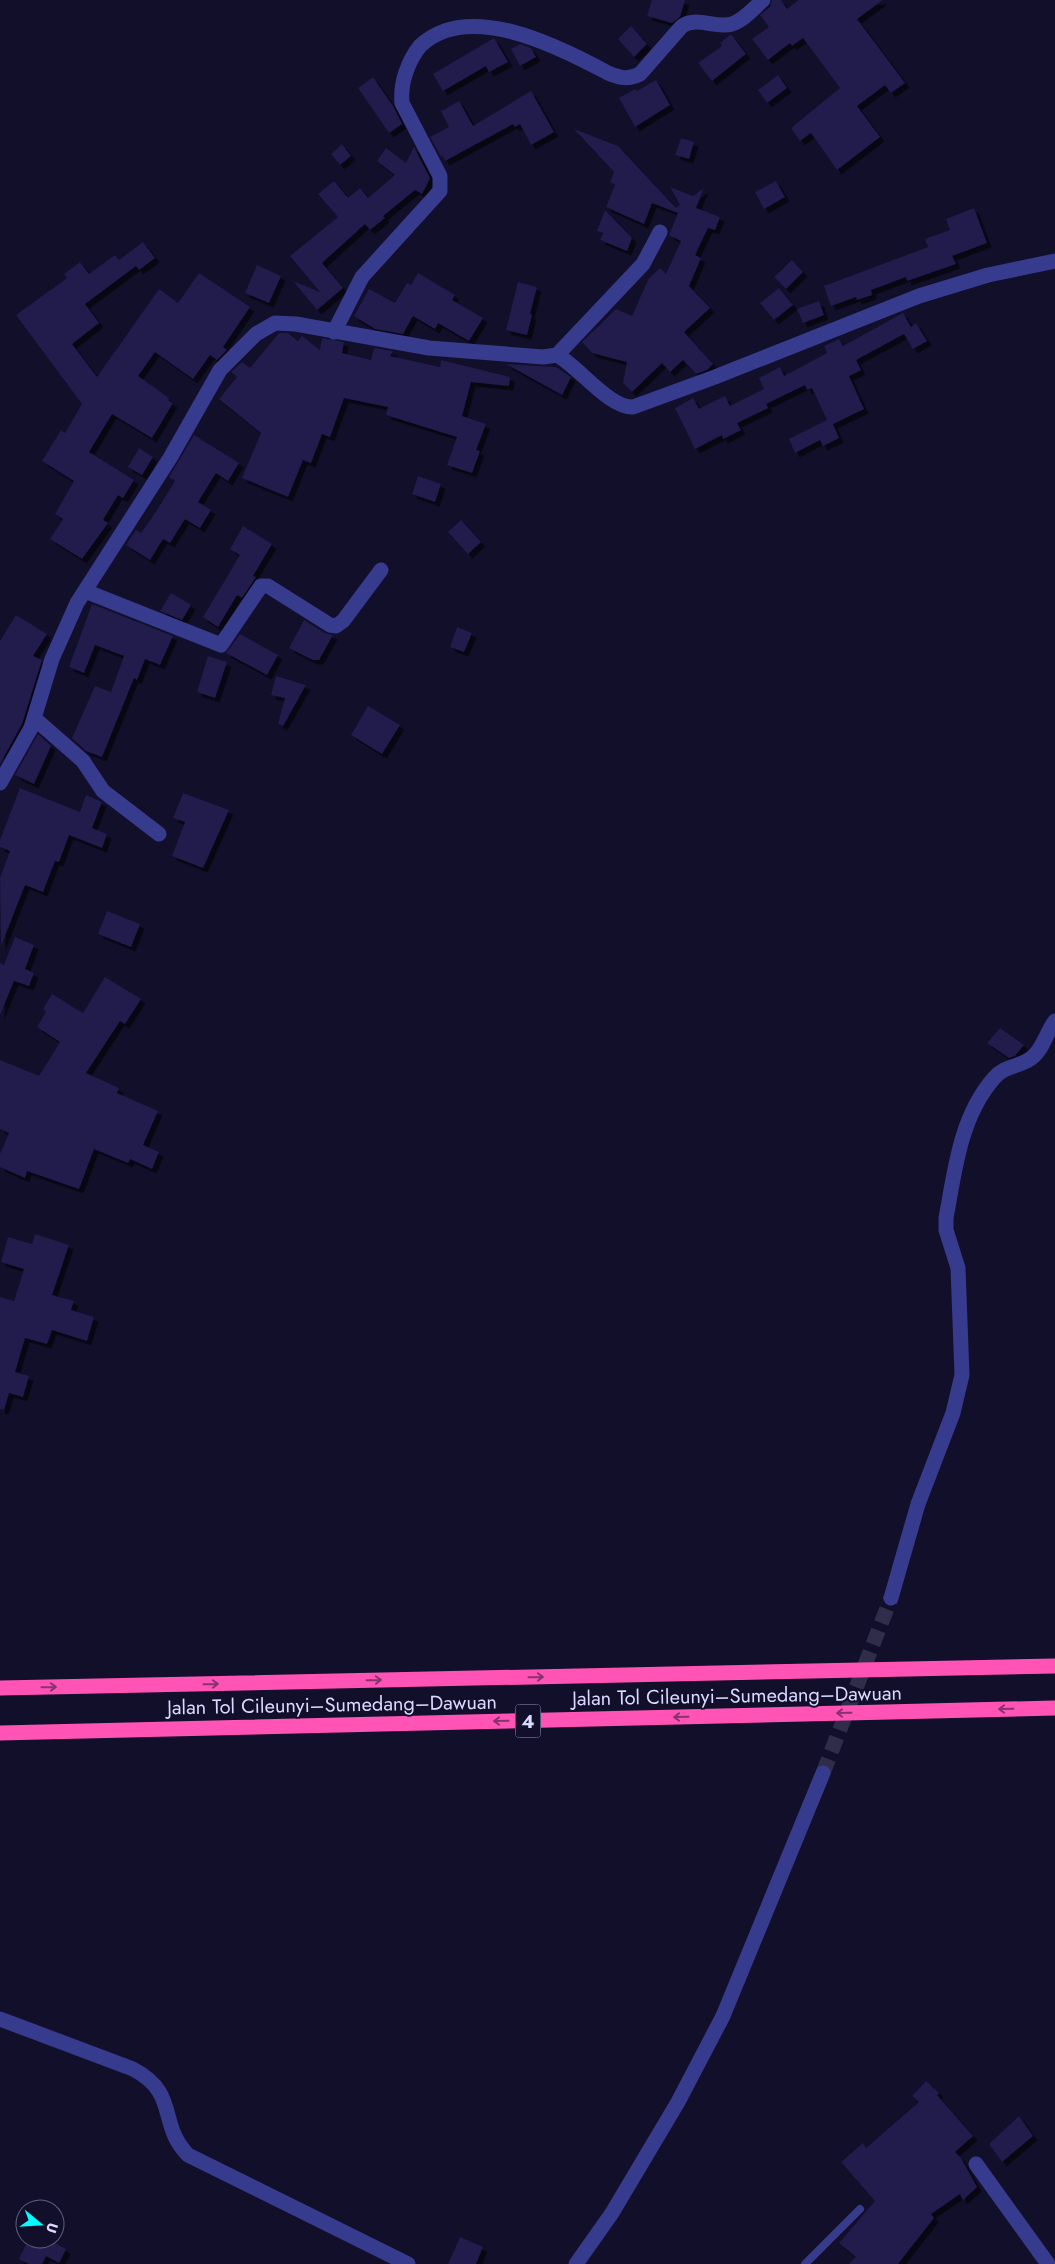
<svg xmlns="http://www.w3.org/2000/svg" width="1055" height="2264" viewBox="0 0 1055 2264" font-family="Jost,sans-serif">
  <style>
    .building { fill: #201a4d; filter: url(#shadow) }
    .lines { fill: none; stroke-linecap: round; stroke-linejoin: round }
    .street-tunnel { stroke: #302d4b; stroke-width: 15; stroke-dasharray: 15 8; stroke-linecap: butt }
    .lane { stroke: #373b8d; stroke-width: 8 }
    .street { stroke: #373b8d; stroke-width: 15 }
    .highway { stroke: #ff54b5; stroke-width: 15 }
    .oneway { stroke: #883270 }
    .labels { text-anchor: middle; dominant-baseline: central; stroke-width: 4; stroke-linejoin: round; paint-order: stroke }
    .shield { fill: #120f2b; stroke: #9e9cbf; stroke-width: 1 }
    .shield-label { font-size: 19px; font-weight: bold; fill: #dad9ff }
    .street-label { font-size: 20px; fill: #dad9ff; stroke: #120f2b }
  </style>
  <defs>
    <filter id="shadow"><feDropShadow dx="4.5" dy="4.5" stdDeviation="0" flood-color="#0009"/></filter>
  </defs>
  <rect width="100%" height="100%" fill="#120f2b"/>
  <path class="building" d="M 652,0 L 685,0 L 680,17 L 672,23 L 647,16 Z
    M 772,0 L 781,0 L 787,9 L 799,0 L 883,0 L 857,19 L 905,83 L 891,93 L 885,85 L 857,106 L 880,137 L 837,170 L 811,133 L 800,141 L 791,128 L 840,88 L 803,38 L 792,46 L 790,43 L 768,60 L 752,39 L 769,27 L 760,15 L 770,7 Z
    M 631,26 L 647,44 L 634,57 L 618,39 Z
    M 731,34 L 746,54 L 712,81 L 698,63 L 722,46 L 720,43 Z
    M 494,38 L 508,62 L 489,72 L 486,66 L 443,91 L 433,74 Z
    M 520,44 L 531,48 L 536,57 L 520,66 L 511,49 Z
    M 778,75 L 787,88 L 767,103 L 758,90 Z
    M 373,77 L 393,106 L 402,124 L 389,133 L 358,88 Z
    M 656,80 L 670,105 L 635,127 L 619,98 L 635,89 L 637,91 Z
    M 531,91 L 554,132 L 531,145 L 520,124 L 515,127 L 513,124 L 445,161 L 442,155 L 441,157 L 430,137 L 449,127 L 441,111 L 459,101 L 473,126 Z
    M 574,129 L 618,146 L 676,208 L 680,205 L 670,187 L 693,196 L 704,188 L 696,208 L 720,217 L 715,230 L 708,228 L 695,255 L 701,258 L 689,286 L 710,308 L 684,332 L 713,364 L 707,370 L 696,374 L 683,360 L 670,372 L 662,363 L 632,392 L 623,383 L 627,362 L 592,353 L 582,342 L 616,309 L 632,316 L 649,278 L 660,268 L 666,274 L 681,241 L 669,235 L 678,213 L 652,203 L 644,224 L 606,207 L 615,185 L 610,182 L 614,172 Z
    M 681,138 L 694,142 L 689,159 L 675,155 Z
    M 342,144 L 351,156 L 340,165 L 331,154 Z
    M 414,147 L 430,178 L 422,194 L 415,190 L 383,216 L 385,218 L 370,230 L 365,224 L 322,263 L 343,288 L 317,310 L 293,281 L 320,292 L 290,256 L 338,217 L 318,194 L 334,181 L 348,198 L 360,188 L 368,198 L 395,175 L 377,161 L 386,148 L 406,163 Z
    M 776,181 L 785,197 L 764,209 L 755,192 Z
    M 974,208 L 987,243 L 952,256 L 956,264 L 907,281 L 906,277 L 871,290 L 872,295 L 857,300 L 856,297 L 831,306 L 824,286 L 928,247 L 925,239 L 950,230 L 946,219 Z
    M 605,210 L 632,238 L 627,251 L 600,240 L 603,233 L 597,231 Z
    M 143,242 L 155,258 L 139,270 L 136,266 L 85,304 L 99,323 L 72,344 L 97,377 L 159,289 L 178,303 L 199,273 L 250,307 L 223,347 L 227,350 L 217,360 L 210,355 L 193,379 L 155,352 L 138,376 L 169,398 L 168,400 L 173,403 L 152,438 L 112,414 L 89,452 L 134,480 L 123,498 L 118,495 L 103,520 L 108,523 L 82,559 L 50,539 L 63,519 L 55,514 L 74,481 L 42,461 L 61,430 L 65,433 L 82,404 L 16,315 L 67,278 L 64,274 L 80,262 L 89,274 L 115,255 L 119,260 Z
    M 792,260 L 803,272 L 786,289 L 774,277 Z
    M 257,265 L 281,276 L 269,303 L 245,293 Z
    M 418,273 L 455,295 L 452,300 L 483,318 L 469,341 L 438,323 L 435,329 L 413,316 L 403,334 L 375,329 L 354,316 L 369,289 L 395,303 L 407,283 L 411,285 Z
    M 518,282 L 537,287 L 530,314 L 532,315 L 527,335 L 506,330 Z
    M 779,288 L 793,305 L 774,320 L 760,303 Z
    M 819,301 L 824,315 L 803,323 L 797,309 Z
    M 903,313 L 911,327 L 916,323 L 927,341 L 913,349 L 904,334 L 856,360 L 861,370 L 849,376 L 864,409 L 833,424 L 839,438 L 823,446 L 820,440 L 795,453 L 789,439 L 827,420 L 812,388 L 807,390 L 805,385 L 766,404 L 768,408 L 737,423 L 741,430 L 723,439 L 722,435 L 695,449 L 675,408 L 693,398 L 699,409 L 725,396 L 730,406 L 764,389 L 759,378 L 780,367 L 784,376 L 827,353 L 824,346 L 839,339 L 843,346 Z
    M 279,333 L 288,333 L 298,341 L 302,336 L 320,350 L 322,338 L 344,342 L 342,353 L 371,360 L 374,348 L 393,351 L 390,356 L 440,367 L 441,360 L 510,377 L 509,386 L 471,382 L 462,416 L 486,424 L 476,450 L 480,451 L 472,473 L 447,465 L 457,437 L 386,415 L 388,407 L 344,398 L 330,437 L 322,434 L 311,463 L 303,460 L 288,497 L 242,478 L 261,433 L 219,399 L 237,377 L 231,372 L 242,362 L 250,368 Z
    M 506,364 L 556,367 L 571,377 L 562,395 Z
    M 194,435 L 239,463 L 228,481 L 216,473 L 198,502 L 211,510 L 200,528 L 185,519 L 170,543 L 163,539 L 150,560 L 126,545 L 136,530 L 141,533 L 157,510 L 175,481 L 169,477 Z
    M 139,448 L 153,457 L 142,475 L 128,467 Z
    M 418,476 L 441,484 L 435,502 L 412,494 Z
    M 461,520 L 481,542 L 468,554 L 448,532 Z
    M 243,526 L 272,544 L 253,576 L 256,577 L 242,598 L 237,595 L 218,627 L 203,617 L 240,555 L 230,549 Z
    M 171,593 L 191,605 L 182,620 L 160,611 Z
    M 92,604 L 173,636 L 160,665 L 145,659 L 137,680 L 134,678 L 102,757 L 86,751 L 72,738 L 95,686 L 111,692 L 124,656 L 95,645 L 84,673 L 69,667 Z
    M 16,615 L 47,634 L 33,656 L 42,660 L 22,724 L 0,764 L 0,641 Z
    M 304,620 L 325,633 L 333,635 L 319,660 L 313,660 L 289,648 Z
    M 457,627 L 472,633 L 464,652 L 450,647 Z
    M 240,634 L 278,655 L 267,675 L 226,653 Z
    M 208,656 L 227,662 L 215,698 L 197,692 Z
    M 276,676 L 306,685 L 283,726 L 278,724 L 285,698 L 271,695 Z
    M 368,706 L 400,725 L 382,754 L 351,735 Z
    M 38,734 L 51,746 L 34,784 L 15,775 Z
    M 20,788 L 80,812 L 86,795 L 100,801 L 102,802 L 92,828 L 107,834 L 102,848 L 69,835 L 59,862 L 55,861 L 43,892 L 25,885 L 1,946 L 0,878 L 10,851 L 0,847 L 0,840 Z
    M 183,793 L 229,810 L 203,868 L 172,856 L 185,822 L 173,818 Z
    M 107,911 L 140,924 L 131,947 L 98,934 Z
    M 15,937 L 34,945 L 25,969 L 34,973 L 29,986 L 14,981 L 0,1015 L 0,963 L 4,965 Z
    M 105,977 L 141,999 L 125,1024 L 120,1021 L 86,1073 L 119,1088 L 117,1093 L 158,1111 L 143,1145 L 159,1152 L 152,1169 L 130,1159 L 128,1163 L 94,1149 L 79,1189 L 27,1171 L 25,1178 L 0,1167 L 0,1154 L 9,1133 L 0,1129 L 0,1060 L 39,1076 L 60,1042 L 37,1027 L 46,1012 L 43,1009 L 52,994 L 83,1013 Z
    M 1000,1028 L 1024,1045 L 1015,1056 L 1009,1058 L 987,1043 Z
    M 35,1234 L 69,1245 L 52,1295 L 74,1301 L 71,1310 L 94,1317 L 87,1341 L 52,1330 L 47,1344 L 25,1338 L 15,1372 L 29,1376 L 23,1397 L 9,1393 L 4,1410 L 0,1409 L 0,1297 L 14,1301 L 24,1269 L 1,1262 L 8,1237 L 32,1244 Z
    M 926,2081 L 939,2093 L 937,2095 L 973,2136 L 955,2152 L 961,2158 L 977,2187 L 963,2200 L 960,2194 L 931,2214 L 934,2218 L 898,2264 L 849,2264 L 856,2257 L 839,2243 L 875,2201 L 841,2162 L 863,2143 L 866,2148 L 919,2102 L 912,2096 Z
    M 1019,2116 L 1033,2136 L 1002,2162 L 989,2144 Z
    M 460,2237 L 483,2247 L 476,2264 L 448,2264 Z
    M 29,2239 L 48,2239 L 66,2249 L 59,2263 L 46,2256 L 42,2264 L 29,2264 L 19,2259 Z"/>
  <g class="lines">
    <path class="street-tunnel" d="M 823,1773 L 891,1598"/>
    <path class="lane" d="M 805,2264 L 860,2209"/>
    <path class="street" d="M 334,332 L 362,277 L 440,191 L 440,176 L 402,103 C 400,83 408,61 420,46 C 468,0 558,46 608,73 C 620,78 628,80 640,74 L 682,26 C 698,16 715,29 732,24 C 744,20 754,8 763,0
      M 557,355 L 643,264 L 660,232
      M 85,591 L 221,645 L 261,586 L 268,586 L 330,625 L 336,626 L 343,621 L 381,570
      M 34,718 L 83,761 L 103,791 L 159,834
      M 0,783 L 31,728 L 52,659 L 77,603 L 170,458 L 220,370 L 256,334 L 275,323 L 296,324 L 429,348 L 543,357 L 557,355 C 578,366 609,408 633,407 L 715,377 L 919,296 L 988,275 L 1055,261
      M 891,1598 L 918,1504 L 953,1413 L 962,1375 L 958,1268 L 946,1230 L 946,1218 C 955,1170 960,1117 994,1078 C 1004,1066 1018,1067 1030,1059 C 1043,1051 1046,1032 1055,1021
      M 0,2019 L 133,2069 C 180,2094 157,2123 188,2155 L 408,2264
      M 976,2164 L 1048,2264
      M 576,2264 L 612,2213 L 678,2102 L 723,2016 L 823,1773"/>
    <path class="highway" d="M 0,1688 L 1055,1666
      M 0,1733 L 1055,1708"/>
  </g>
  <defs><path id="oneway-shaft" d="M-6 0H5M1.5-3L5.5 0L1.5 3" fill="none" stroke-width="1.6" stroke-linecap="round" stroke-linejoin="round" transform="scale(1.25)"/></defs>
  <g class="oneway">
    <use href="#oneway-shaft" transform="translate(536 1677) rotate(-1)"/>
    <use href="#oneway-shaft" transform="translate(374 1680) rotate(-1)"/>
    <use href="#oneway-shaft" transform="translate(211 1684) rotate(-1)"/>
    <use href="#oneway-shaft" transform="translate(49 1687) rotate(-1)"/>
    <use href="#oneway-shaft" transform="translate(1006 1709) rotate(179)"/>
    <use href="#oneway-shaft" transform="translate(844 1713) rotate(179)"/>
    <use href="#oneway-shaft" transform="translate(681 1717) rotate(179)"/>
    <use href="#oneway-shaft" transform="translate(501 1721) rotate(179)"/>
  </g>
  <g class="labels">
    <rect class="shield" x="515.5" y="1704.5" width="25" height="33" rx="4"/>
    <g class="shield-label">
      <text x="528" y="1721">4</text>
    </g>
    <g class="street-label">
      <text transform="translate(737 1696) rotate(-1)">Jalan Tol Cileunyi–Sumedang–Dawuan</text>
      <text transform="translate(332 1705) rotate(-1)">Jalan Tol Cileunyi–Sumedang–Dawuan</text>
    </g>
  </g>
  <g transform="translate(40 2224) rotate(108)"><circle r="24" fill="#120f2b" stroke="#626080"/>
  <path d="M0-4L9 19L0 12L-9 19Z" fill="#05fbff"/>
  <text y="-8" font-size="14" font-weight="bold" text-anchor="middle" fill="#dad9ff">U</text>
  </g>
</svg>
